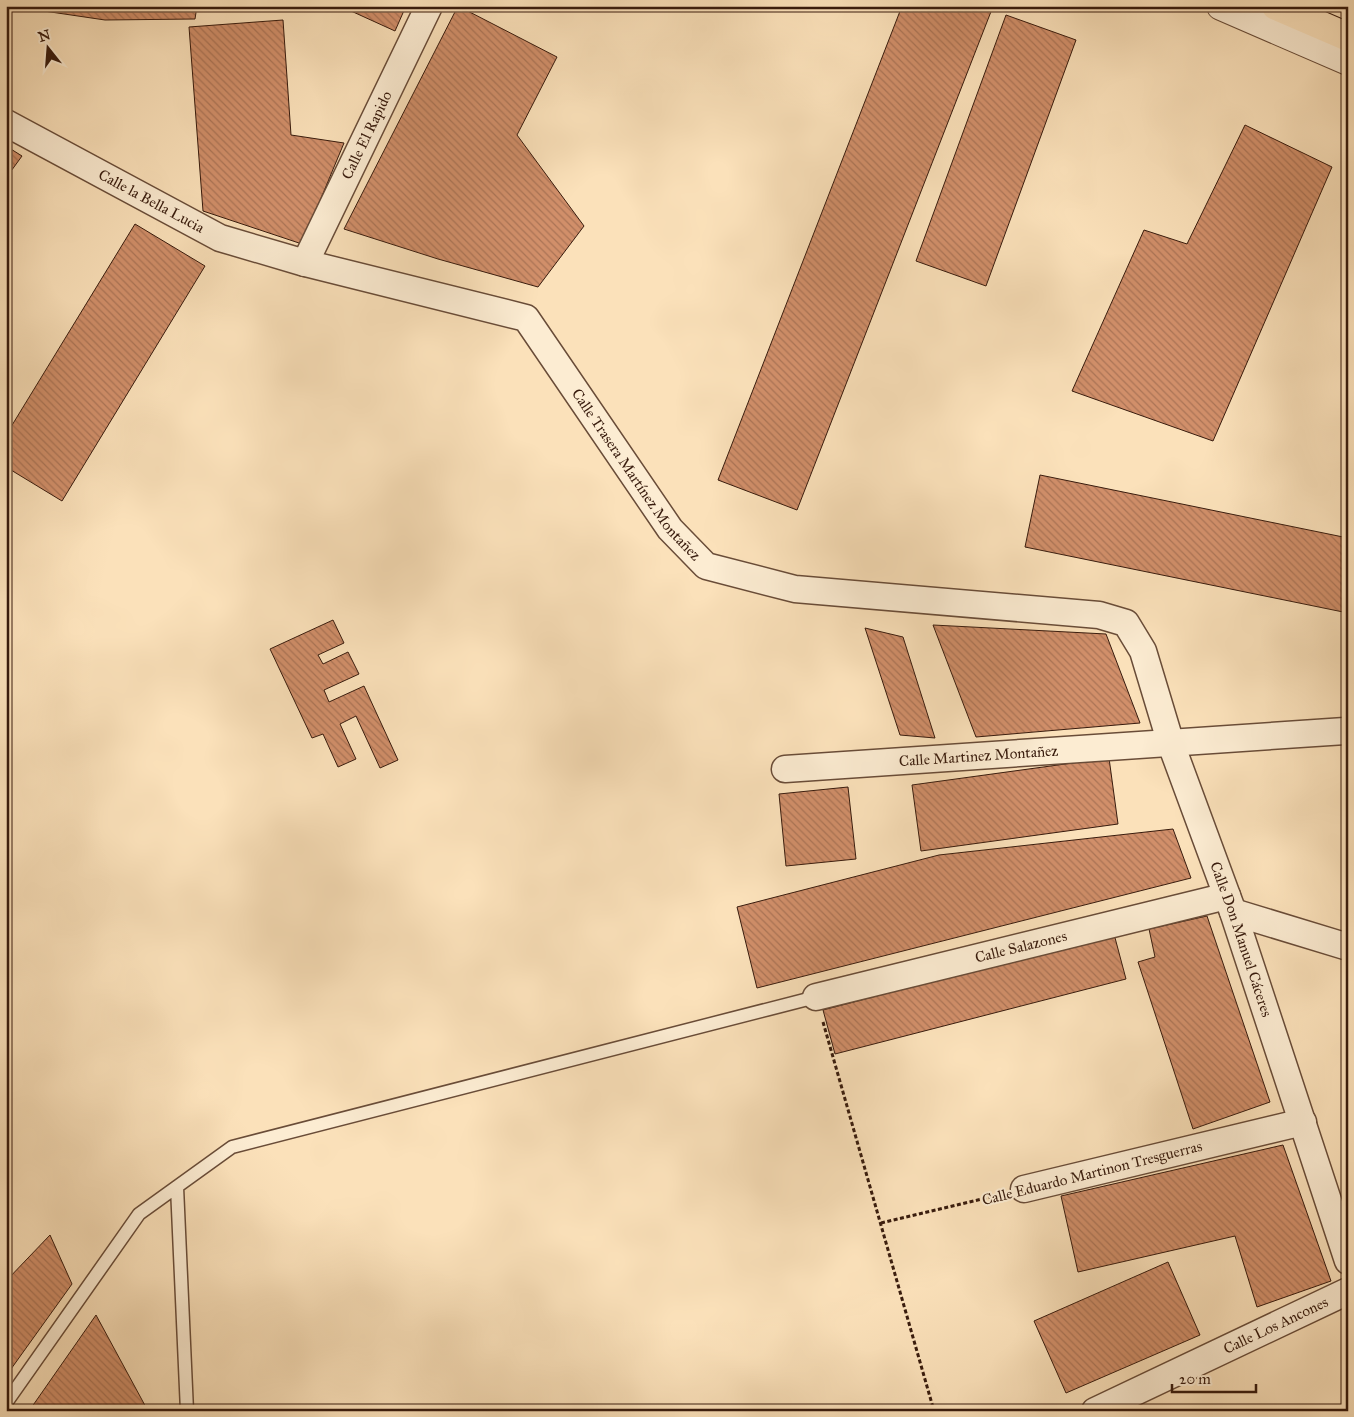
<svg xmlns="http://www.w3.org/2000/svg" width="1354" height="1417" viewBox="0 0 1354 1417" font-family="'IM FELL Great Primer',serif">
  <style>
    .building { fill: url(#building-back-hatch); stroke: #381b0d }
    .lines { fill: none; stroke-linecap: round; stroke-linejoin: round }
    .service-casing { stroke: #694c38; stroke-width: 15 }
    .minor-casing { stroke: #694c38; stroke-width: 29 }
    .tertiary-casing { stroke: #694c38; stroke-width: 30 }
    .primary-casing { stroke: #381b0d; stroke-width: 30 }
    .path { stroke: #381b0d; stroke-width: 3; stroke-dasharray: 4 2.5; stroke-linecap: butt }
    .service { stroke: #fcecd2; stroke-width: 12 }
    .minor { stroke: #fcecd2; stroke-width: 26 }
    .tertiary { stroke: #fcecd2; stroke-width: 28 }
    .primary { stroke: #fbe1ba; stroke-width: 28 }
    .labels { text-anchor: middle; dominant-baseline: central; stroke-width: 4; stroke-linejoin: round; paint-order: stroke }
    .street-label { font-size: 15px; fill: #381b0d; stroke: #fcecd2 }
  </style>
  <defs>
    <pattern id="building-back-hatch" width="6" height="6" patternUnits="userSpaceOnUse" patternTransform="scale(1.25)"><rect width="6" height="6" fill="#d18f6a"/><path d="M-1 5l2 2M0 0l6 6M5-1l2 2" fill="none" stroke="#ab7456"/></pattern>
  </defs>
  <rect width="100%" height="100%" fill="#fbe1ba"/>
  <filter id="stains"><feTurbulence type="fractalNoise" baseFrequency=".004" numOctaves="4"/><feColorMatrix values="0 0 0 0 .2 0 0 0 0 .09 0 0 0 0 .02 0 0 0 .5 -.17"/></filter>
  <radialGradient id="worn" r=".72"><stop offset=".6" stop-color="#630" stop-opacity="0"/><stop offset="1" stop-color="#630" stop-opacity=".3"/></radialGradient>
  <path class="building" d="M 10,6 L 197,6 L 195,19 L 105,20 Z
    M 340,6 L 406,6 L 395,31 Z
    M 458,6 L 557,57 L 517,135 L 584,226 L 538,287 L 438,259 L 344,229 Z
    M 902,6 L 984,6 L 992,9 L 797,510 L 718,480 Z
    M 1006,15 L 1076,40 L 986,286 L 916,261 Z
    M 283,20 L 291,135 L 344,143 L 302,244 L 203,211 L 189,27 Z
    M 1245,125 L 1332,167 L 1213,441 L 1072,391 L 1144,230 L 1187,244 Z
    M 6,146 L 22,156 L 6,178 Z
    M 135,224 L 205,266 L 62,501 L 6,467 L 6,435 Z
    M 1040,475 L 1348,538 L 1348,613 L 1025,547 Z
    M 333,620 L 344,643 L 318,655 L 323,664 L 348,652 L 359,674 L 324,690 L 329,702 L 364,686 L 398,760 L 380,768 L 356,716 L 340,724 L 356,759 L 338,767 L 323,734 L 312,738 L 270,649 Z
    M 933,625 L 1106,634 L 1140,723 L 976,737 Z
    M 865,628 L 903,637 L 935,738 L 900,735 Z
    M 1109,758 L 1118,824 L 921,851 L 912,785 Z
    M 848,787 L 856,859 L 786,866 L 779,794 Z
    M 1173,829 L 1191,878 L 757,988 L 737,907 L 939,855 Z
    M 1207,916 L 1270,1102 L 1193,1129 L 1138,962 L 1155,957 L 1149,929 Z
    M 1114,934 L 1126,979 L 835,1054 L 823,1010 Z
    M 1283,1145 L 1331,1281 L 1257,1307 L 1235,1236 L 1078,1272 L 1061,1196 Z
    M 50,1235 L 72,1284 L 6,1376 L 6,1281 Z
    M 1168,1262 L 1200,1335 L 1066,1393 L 1034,1321 Z
    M 96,1315 L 148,1411 L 29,1411 Z"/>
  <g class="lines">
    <g class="service-casing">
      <path id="service" d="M 177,1187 L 187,1411
        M 6,1403 L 139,1214 L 232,1147 L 816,997"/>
    </g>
    <g class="minor-casing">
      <g id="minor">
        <path id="s1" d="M 6,123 L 220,238 L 305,263 L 526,318 L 670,529 L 706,566 L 795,589 L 1099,615 L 1126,623 L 1143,651 L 1171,744 L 1233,912 L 1348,1261"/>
        <path id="s2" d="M 305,263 L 429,6"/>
        <path id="s3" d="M 785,769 L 1345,731 L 1348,732"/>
        <path d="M 1233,912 L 1348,947"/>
        <path id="s4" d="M 816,997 L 1227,896"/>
        <path d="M 1024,1189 L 1303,1122"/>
        <path id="s5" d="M 1095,1411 L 1348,1291"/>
      </g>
    </g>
    <g class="tertiary-casing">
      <path id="tertiary" d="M 1221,6 L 1348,61"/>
    </g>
    <g class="primary-casing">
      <path id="primary" d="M 1276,6 L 1348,37"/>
    </g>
    <path class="path" d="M 823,1022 L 934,1411
      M 881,1223 L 999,1195"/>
    <use href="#service" class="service"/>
    <use href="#minor" class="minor"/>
    <use href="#tertiary" class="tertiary"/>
    <use href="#primary" class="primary"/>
  </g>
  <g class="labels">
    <g class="street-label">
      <text stroke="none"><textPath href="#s2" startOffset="142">Calle El Rapido</textPath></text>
      <text stroke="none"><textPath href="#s1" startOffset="165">Calle la Bella Lucia</textPath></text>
      <text stroke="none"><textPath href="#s1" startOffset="751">Calle Trasera Martínez Montañez</textPath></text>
      <text stroke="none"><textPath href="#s3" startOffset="194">Calle Martinez Montañez</textPath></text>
      <text stroke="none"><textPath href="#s1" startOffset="1629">Calle Don Manuel Cáceres</textPath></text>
      <text stroke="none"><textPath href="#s4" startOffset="211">Calle Salazones</textPath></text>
      <text transform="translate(1092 1173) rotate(-14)">Calle Eduardo Martinon Tresguerras</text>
      <text stroke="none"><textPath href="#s5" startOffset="200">Calle Los Ancones</textPath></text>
    </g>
  </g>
  <rect width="1354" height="1417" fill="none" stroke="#fbe1ba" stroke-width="25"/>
  <rect x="8" y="8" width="1339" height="1402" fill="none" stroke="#381b0d" stroke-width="2.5"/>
  <rect x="12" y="12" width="1329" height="1392" fill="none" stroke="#381b0d"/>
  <g transform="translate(48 48) rotate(343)" stroke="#fcecd2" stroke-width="4" paint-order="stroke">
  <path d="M0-4L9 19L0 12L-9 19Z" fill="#381b0d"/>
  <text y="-8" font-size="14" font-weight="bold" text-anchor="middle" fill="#381b0d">N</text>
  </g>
  <path d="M1172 1384v8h84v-8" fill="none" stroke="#381b0d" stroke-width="2.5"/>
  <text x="1179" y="1384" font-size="15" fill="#381b0d" stroke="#fcecd2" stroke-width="4" paint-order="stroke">20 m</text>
  <rect width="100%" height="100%" filter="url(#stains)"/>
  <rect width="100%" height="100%" fill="url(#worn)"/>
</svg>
